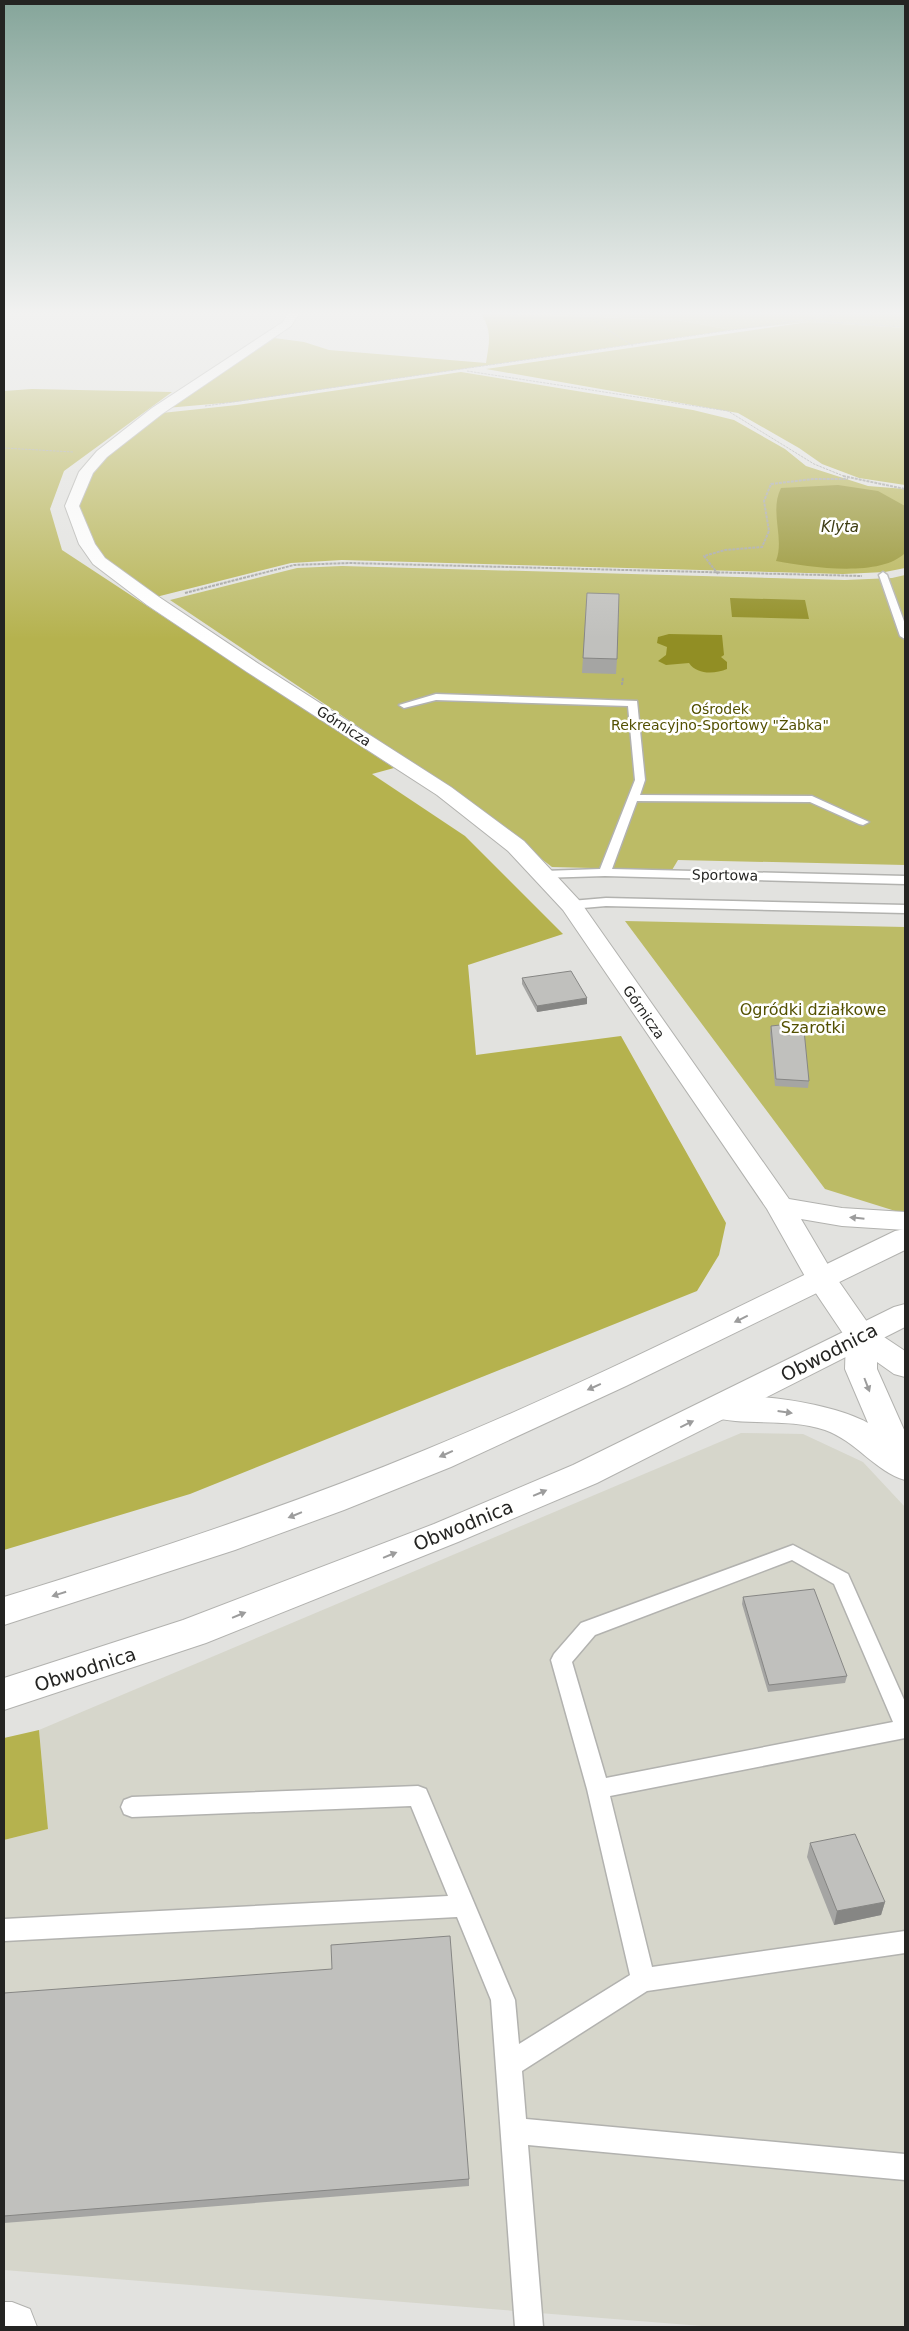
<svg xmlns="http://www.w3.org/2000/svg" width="909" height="2331" viewBox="0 0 909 2331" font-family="'DejaVu Sans',sans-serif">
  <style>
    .built { fill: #d6d6cb }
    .green { fill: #bcbb66 }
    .forest { fill: #b5b24e }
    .water { fill: #918e24 }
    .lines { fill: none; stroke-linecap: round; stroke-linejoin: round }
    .service-casing { stroke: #b2b2af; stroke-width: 3 }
    .minor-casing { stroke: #b2b2af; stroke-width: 2 }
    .tertiary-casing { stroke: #b2b2af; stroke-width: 2 }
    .primary-casing { stroke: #b2b2af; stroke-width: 2 }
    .path-far1 { stroke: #a2a29f; stroke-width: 1; stroke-dasharray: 2.5 1; stroke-linecap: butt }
    .path { stroke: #a2a29f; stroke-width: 2; stroke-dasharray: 3 1; stroke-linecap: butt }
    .service { fill: #fff; fill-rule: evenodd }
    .minor { fill: #fff; fill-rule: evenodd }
    .tertiary { fill: #fff; fill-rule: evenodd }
    .primary { fill: #fff; fill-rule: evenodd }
    .wall { fill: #a5a5a3 }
    .shaded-wall { fill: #868684 }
    .building { fill: #c0c0bd; stroke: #868684 }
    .oneway { fill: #9c9c9c }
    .labels { text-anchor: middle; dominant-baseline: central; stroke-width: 5; stroke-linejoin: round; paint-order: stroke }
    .far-park-label { font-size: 14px; fill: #535000; stroke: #fffffe }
    .far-street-label { font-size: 14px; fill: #242422; stroke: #fffffe }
    .far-water-label { font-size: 15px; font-style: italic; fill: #3e3d13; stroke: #fffffe }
    .park-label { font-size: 16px; fill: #535000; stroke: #fffffe }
    .near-street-label { font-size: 19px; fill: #242422; stroke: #fffffe }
  </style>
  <rect width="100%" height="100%" fill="#e2e2df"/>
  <path class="built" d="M 741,1433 L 803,1434 L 863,1462 L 905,1507 L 905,2327 L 714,2327 L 4,2270 L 4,1840 L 48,1829 L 39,1730 Z"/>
  <path class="green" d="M 480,312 L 905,312 L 905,328 L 808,322 L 731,330 L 677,320 Z
    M 342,566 L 845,580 L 892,578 L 905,575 L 905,865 L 678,860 L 672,870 L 552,867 L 448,787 L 170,600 L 297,568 Z
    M 625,921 L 905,927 L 905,1214 L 825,1189 Z"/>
  <path class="forest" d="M 480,313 L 677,320 L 731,330 L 235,402 L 166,408 L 274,338 L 304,342 L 329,350 L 486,363 C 489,343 493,330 480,313 Z
    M 808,322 L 905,328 L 905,485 L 859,478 L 822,464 L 799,448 L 738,413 L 486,369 Z
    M 461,372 L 693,410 L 734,420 L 785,449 L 806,466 L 868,486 L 905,489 L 905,568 L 885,572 L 843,574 L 342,560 L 291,563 L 156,597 L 84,548 L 72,508 L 83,471 L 162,413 L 237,405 Z
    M 32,389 L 172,392 L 64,471 L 50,509 L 62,550 L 394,768 L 372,774 L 465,836 L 563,934 L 468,965 L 476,1055 L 621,1036 L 726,1223 L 719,1255 L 697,1291 L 190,1494 L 4,1550 L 4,391 Z
    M 39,1730 L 48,1829 L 4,1840 L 4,1738 Z"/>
  <path class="water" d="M 838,485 L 878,491 L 905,506 L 905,553 C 880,578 808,567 776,561 C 785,538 769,512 781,488 Z
    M 730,598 L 805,600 L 809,619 L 732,617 Z
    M 669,634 L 722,635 L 724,655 L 721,657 L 727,662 L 727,669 C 715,674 697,675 689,663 L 666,665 L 658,661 L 666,655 L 667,647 L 657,643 L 658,637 Z"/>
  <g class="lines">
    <g class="service-casing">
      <path id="service" d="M 883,572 L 887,575 L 905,624 L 905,639 L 900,636 L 879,575 Z
        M 436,694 L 637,701 L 645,780 L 640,795 L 812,796 L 869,822 L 863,825 L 859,824 L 810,802 L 637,801 L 612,869 L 905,876 L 905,884 L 605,876 L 540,878 L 540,872 L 544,871 L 600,869 L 635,780 L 628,706 L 436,700 L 404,708 L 399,705 Z
        M 606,898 L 905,905 L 905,913 L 606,906 L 571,909 L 565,905 L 571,901 Z
        M 793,1545 L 848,1574 L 905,1702 L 905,1738 L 610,1796 L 652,1967 L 905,1931 L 905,1953 L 647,1991 L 522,2071 L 526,2119 L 905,2154 L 905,2180 L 528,2145 L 543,2327 L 515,2327 L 491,2000 L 457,1917 L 4,1941 L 4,1919 L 448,1896 L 411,1806 L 132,1817 L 124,1814 L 121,1807 L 124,1800 L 132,1797 L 418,1786 L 426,1789 L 429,1796 L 515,2000 L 519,2044 L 630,1975 L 587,1789 L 551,1660 L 554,1654 L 581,1623 ZM 792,1560 L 834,1584 L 893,1722 L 606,1778 L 572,1662 L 595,1635 Z"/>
    </g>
    <g class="minor-casing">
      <path id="minor" d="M 289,312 L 300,312 L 291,326 L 162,414 L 107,457 L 93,473 L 79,506 L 95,544 L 105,558 L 159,597 L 259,664 L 451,787 L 524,841 L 579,900 L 789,1199 L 842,1208 L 905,1212 L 905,1230 L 842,1226 L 801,1219 L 837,1280 L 833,1287 L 822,1290 L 811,1287 L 767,1209 L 563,910 L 508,851 L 437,795 L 247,672 L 147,605 L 93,564 L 79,544 L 65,506 L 79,472 L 97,451 L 152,408 L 283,322 Z
        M 4,2302 L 12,2302 L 30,2309 L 37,2327 L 4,2327 Z"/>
    </g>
    <g class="tertiary-casing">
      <path id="tertiary" d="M 822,1270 L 833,1273 L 872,1329 L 905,1351 L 905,1377 L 894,1374 L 877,1362 L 877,1369 L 905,1432 L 905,1480 C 876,1472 856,1441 825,1430 C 787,1417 745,1427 708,1416 L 703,1408 L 708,1400 C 745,1389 834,1404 868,1423 L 845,1369 L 846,1338 L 807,1280 L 811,1273 Z"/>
    </g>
    <g class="primary-casing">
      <path id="primary" d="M 905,1229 L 905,1250 L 626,1386 L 451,1467 L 344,1510 L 235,1550 L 4,1625 L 4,1597 C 146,1553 287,1507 425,1450 C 584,1385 739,1306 895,1231 Z
        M 905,1304 L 905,1327 L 597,1483 L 458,1542 L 206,1643 L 4,1710 L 4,1678 L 183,1620 L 434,1524 L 573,1465 L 894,1307 Z"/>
    </g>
    <path class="path-far1" d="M 581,312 L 633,346
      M 816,321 L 905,327
      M 467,371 L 728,411 L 814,464 L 846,477
      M 205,406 L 857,312
      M 4,448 L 73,452"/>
    <path class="path" d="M 843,476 L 905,489
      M 718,574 L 704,556 L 725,550 L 762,547 L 769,531 L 764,501 L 771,484 L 813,479 L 848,479
      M 185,593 L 294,565 L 349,563 L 862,576
      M 622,685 L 623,677"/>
    <use href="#service" class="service"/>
    <use href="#minor" class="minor"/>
    <use href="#tertiary" class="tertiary"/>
    <use href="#primary" class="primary"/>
  </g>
  <path class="wall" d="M 587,593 L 617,659 L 616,674 L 582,673 Z
    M 522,978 L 587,998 L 587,1004 L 537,1012 L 522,984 Z
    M 771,1026 L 799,1029 L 809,1081 L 808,1088 L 775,1086 L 770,1033 Z
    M 743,1597 L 847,1676 L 845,1683 L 768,1692 L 742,1604 Z
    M 810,1843 L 885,1902 L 881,1915 L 834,1925 L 807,1857 Z
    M 4,1993 L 469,2179 L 469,2186 L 4,2223 Z"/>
  <path class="shaded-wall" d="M 587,998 L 587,1004 L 537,1012 L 537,1006 Z
    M 885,1902 L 881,1915 L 834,1925 L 837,1911 Z"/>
  <path class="building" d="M 587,593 L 619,594 L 617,659 L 583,658 Z
    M 571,971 L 587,998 L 537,1006 L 522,978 Z
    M 798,1023 L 799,1029 L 804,1030 L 809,1081 L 776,1079 L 771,1026 Z
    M 814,1589 L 847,1676 L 769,1685 L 743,1597 Z
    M 855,1834 L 885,1902 L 837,1911 L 810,1843 Z
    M 450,1936 L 469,2179 L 4,2216 L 4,1993 L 332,1969 L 331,1945 Z"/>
  <defs><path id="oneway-solid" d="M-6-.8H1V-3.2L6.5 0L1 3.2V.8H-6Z" transform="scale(1.25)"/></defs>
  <g class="oneway">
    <use href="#oneway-solid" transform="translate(857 1218) rotate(-174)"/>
    <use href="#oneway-solid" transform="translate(741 1319) rotate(154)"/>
    <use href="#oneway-solid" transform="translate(867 1385) rotate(69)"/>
    <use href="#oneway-solid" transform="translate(594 1387) rotate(156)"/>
    <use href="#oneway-solid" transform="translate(785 1412) rotate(8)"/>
    <use href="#oneway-solid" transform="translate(687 1424) rotate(-26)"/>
    <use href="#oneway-solid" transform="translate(446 1454) rotate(156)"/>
    <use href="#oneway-solid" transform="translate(540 1493) rotate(-23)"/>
    <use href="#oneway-solid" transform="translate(295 1515) rotate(158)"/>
    <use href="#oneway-solid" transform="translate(390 1555) rotate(-22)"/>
    <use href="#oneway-solid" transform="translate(59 1594) rotate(163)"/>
    <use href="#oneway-solid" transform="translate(239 1615) rotate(-22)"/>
  </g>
  <linearGradient id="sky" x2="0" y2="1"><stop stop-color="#85a59a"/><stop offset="0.49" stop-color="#f2f2f1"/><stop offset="1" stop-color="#f2f2f1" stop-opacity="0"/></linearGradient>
  <rect width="909" height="639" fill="url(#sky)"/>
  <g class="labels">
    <g class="far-park-label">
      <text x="720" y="709">Ośrodek<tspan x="720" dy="16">Rekreacyjno-Sportowy "Żabka"</tspan></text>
    </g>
    <g class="far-street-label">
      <text transform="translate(344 726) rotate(33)">Górnicza</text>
      <text transform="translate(725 875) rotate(1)">Sportowa</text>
      <text transform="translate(644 1012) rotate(55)">Górnicza</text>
    </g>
    <g class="far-water-label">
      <text x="840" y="527">Klyta</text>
    </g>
    <g class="park-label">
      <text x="813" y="1009">Ogródki działkowe<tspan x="813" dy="18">Szarotki</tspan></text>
    </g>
    <g class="near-street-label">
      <text transform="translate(829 1352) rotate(-27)">Obwodnica</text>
      <text transform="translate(463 1525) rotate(-22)">Obwodnica</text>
      <text transform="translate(85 1669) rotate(-18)">Obwodnica</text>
    </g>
  </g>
  <rect width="909" height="2331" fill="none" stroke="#242422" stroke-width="10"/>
</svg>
